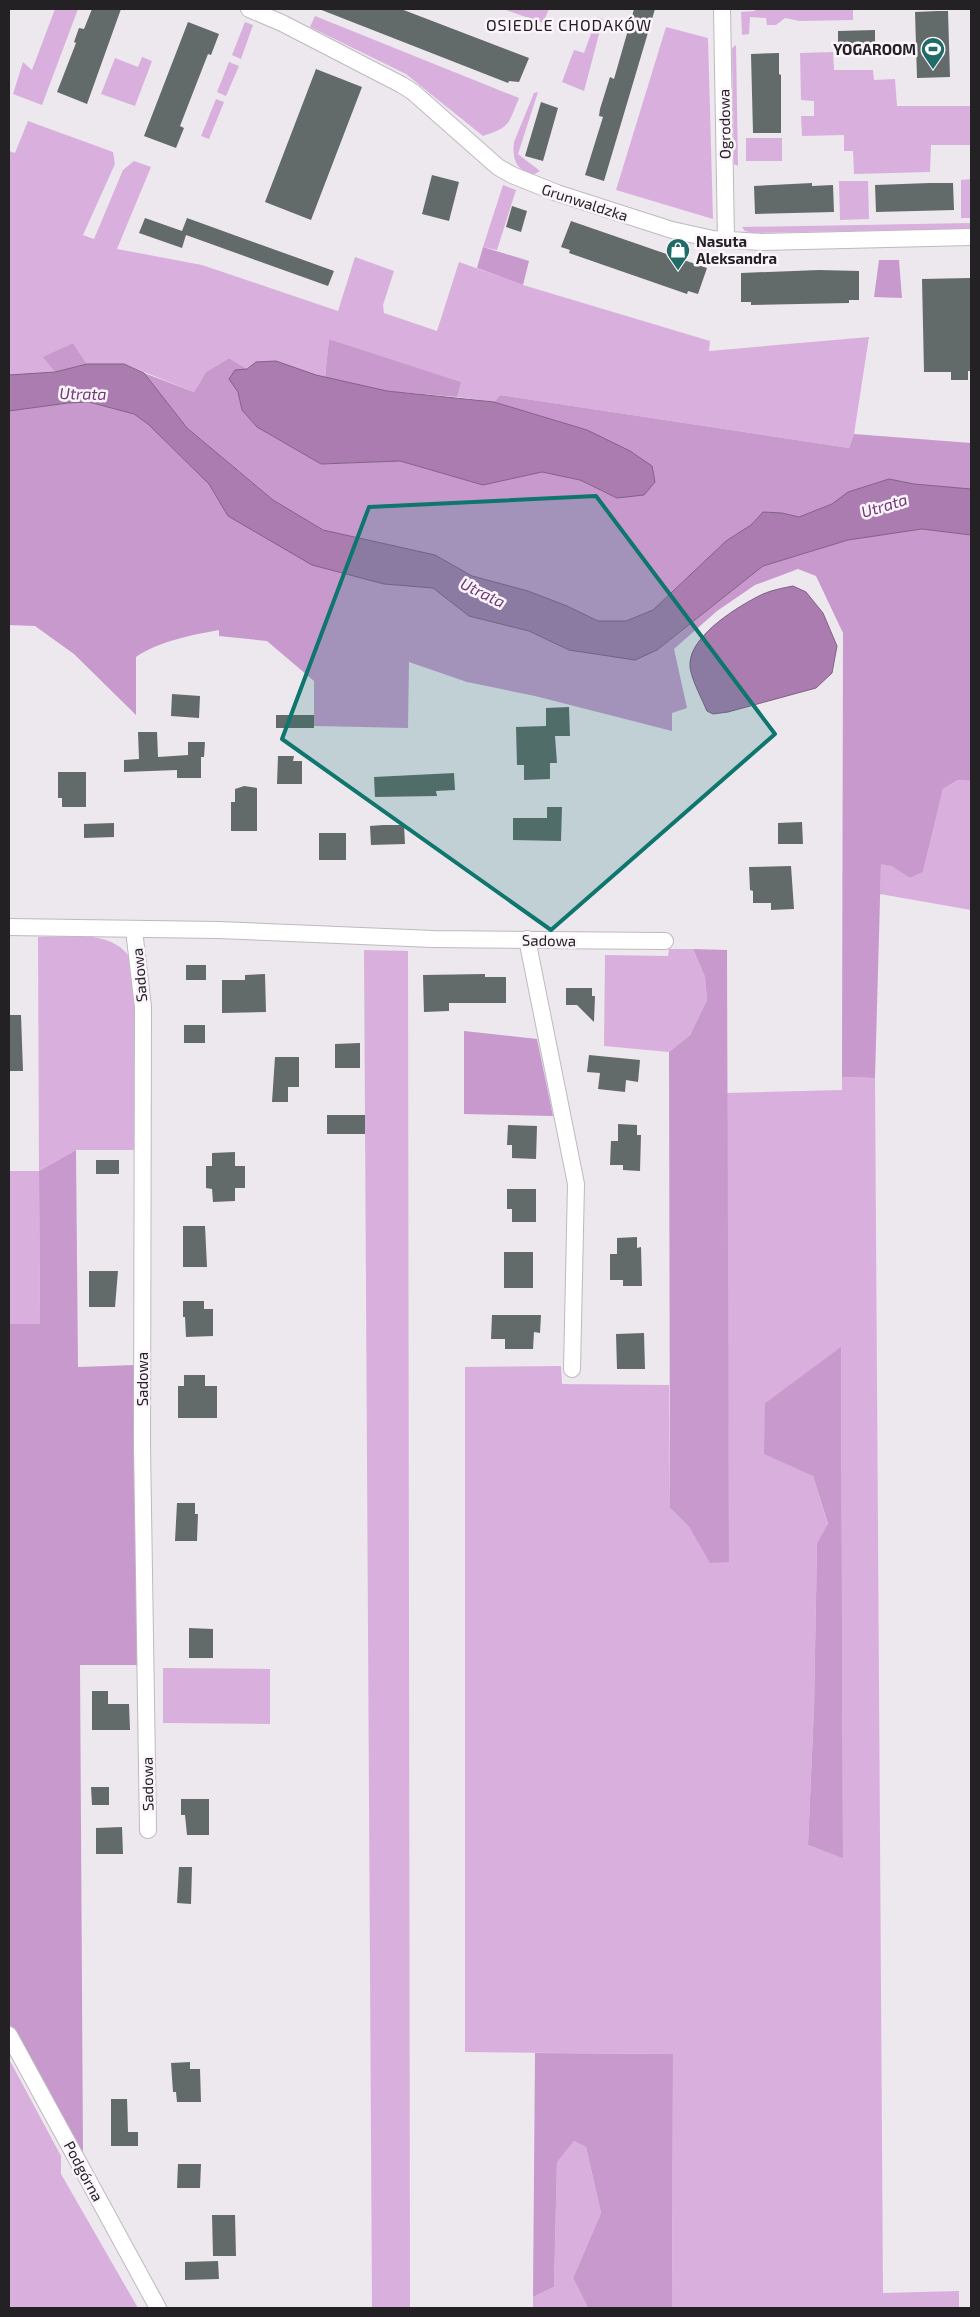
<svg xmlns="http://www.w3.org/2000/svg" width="980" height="2317" viewBox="0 0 980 2317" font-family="'Exo 2',sans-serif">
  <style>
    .green { fill: #d9b0dd; fill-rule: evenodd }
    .forest { fill: #c899cd }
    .water { fill: #aa7caf; stroke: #826185 }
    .building { fill: #626b6a }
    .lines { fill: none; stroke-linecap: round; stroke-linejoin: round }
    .street-casing { stroke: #bfb9bf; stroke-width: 18 }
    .street { stroke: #fff; stroke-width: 16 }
    .marked { fill: #0f766e; fill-opacity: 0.2; stroke: #0f766e; stroke-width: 4; stroke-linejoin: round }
    .labels { text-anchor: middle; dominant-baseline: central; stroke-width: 5; stroke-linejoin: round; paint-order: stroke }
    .poi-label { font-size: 15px; font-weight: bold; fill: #242124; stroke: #fbf5fb; text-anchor: end }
    .street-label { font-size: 15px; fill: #242124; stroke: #fbf5fb }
    .neighbourhood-label { font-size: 16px; letter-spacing: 1px; fill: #242124; stroke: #fbf5fb }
    .water-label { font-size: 16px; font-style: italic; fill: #6f3676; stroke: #fbf5fb }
  </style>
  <rect width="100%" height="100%" fill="#ede7ee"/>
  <path class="green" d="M 55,9 L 78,9 L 42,105 L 13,94 L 23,62 L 32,70 Z
    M 503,9 L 549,9 L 543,23 Z
    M 756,9 L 853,9 L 853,20 L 800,21 L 785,18 L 776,25 L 767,25 L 766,18 L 750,17 L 749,34 L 742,35 L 741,12 L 755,11 Z
    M 315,16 L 519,98 C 508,124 511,127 483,136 L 406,74 L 310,27 Z
    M 597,17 L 603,19 L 584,91 L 562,82 L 574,50 L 584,53 Z
    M 245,22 L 253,25 L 241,59 L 232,55 Z
    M 666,27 L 708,38 L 713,219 L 616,190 Z
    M 736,45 L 738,166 L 734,164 L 732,48 Z
    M 833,52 L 834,70 L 873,70 L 874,80 L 895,79 L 897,106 L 971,106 L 971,145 L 931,145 L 930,172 L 854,174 L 853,151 L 844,151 L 844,135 L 802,136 L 801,116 L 814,116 L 814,101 L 801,100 L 800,53 Z
    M 142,57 L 152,61 L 135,106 L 101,94 L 115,58 L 138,67 Z
    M 229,62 L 239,66 L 226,96 L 217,92 Z
    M 538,92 L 518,154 L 540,171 L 533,175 C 516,170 512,159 514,142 L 534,93 Z
    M 216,99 L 224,102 L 209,139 L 201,136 Z
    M 28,121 L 113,152 L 115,164 L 83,235 L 94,239 L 123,170 L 134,161 L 151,167 L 117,249 L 202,265 L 338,311 L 355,257 L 394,271 L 383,305 L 384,313 L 437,331 L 459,262 L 523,285 L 710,341 L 709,351 L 869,337 L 854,434 L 849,448 L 500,395 L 494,402 L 457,397 L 460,382 L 329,339 L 325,377 L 256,362 L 247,369 L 229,358 L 206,372 L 194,392 L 124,364 L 87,364 L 73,343 L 44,357 L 55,372 L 9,375 L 9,151 L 15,153 Z
    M 746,138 L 782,138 L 782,161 L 746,161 Z
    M 971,179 L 971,218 L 961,218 L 961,180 Z
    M 839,181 L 868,181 L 869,219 L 840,220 Z
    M 503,185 L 516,190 L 497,250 L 483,247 Z
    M 971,223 L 971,229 L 753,233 L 745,231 L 742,227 Z
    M 958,780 L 971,781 L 971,910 L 880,894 L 881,863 L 891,866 L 910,878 L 923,872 L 943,789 Z
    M 38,937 C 72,937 119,928 134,966 L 134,1150 L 76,1150 L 39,1171 L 40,1324 L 9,1324 L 9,1171 L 39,1171 Z
    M 669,949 L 693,949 L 705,977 L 707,1000 L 690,1035 L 669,1052 L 604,1046 L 605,955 L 668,956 Z
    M 364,950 L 408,951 L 410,2308 L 372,2308 Z
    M 842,1077 L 875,1078 L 883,2293 L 959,2291 L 959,2308 L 672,2308 L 673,2054 L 465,2052 L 465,1367 L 561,1366 L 562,1384 L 669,1385 L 670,1508 L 689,1527 L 710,1562 L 729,1562 L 726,1093 L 842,1090 ZM 841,1348 L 843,1857 L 842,1857 L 808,1845 L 814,1708 L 817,1543 L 828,1525 L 813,1476 L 765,1403 Z
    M 163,1668 L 270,1669 L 270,1724 L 163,1723 Z
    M 9,2059 L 61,2156 L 61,2174 L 138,2308 L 9,2308 Z
    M 574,2141 L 586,2147 L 601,2213 L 573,2278 L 588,2308 L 533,2308 L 533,2297 L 554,2287 L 557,2161 Z"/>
  <path class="forest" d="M 483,247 L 529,261 L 523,285 L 477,268 Z
    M 879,260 L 899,260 L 902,298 L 874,297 Z
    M 329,339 L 461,382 L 457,397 L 387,391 L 325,377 Z
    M 73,343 L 87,364 L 55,372 L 43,357 Z
    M 229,358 L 247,369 L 238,392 L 242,410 L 257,427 L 321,464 L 400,461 L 483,485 L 542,472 L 580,480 L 617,498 L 587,430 L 494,402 L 500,395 L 849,448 L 854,434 L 971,443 L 971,489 L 914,484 L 889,479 L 848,492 L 832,504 L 799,517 L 782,513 L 763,512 L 751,525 L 726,541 L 653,610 L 626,621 L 598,621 L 567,606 L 528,591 L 472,576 L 435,555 L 323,530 L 273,500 L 187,428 L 144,373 L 194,392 L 206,372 Z
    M 89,402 L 134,414 L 148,424 L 209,484 L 228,516 L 384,584 L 433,588 L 469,616 L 529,631 L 569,650 L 657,650 L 763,566 L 848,540 L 922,529 L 971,535 L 971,781 L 958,780 L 943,789 L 923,872 L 910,878 L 891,866 L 881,864 L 875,1078 L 842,1077 L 843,633 L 816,576 L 798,569 L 755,585 L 717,611 L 674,649 L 687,708 L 672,713 L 672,731 L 535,696 L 467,682 L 409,662 L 408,728 L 314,726 L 314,681 L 267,641 L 219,636 L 219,630 C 192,635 159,641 136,657 L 136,715 L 74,654 L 35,626 L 9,625 L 9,411 L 68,403 Z
    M 693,949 L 727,950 L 729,1562 L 710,1563 L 689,1527 L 670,1508 L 669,1052 L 690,1035 L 707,1000 L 705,977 Z
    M 464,1031 L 537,1039 L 553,1116 L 464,1114 Z
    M 76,1150 L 78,1367 L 135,1365 L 137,1665 L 80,1665 L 83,2155 L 9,2023 L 9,1324 L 40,1324 L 39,1171 Z
    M 841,1347 L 843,1858 L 808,1845 L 814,1708 L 817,1543 L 828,1524 L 813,1476 L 764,1454 L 765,1403 Z
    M 535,2053 L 673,2054 L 672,2308 L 588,2308 L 573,2278 L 601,2213 L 586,2147 L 574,2141 L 557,2162 L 554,2287 L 533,2297 Z"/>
  <path class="water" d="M 276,361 L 316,375 L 387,391 L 494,402 L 587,430 L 630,451 L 652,466 L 655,482 L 644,495 L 617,498 L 580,480 L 542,472 L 483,485 L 400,461 L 321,464 L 257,427 L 242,410 L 238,392 L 229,379 L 235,370 L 247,369 L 256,362 Z
    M 87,364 L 124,364 L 144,373 L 187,428 L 273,500 L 323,530 L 435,555 L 472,576 L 528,591 L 567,606 L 598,621 L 626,621 L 653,610 L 726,541 L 751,525 L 763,512 L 782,513 L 799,517 L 832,504 L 848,492 L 889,479 L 914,484 L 971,489 L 971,535 L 922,529 L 848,540 L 763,566 L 657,650 L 635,660 L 569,650 L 529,631 L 469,616 L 433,588 L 384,584 L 312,565 L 228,516 L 209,484 L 148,424 L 134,414 L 89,402 L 68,403 L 9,411 L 9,375 L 55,372 Z
    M 793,586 L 806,592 L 823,613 L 837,646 L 832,673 L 816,688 L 728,712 L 713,714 L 707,711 C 702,699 689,675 690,664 C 690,635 740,605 763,594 C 772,590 783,588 793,586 Z"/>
  <path class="building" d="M 92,9 L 121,9 L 87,104 L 57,92 L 76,43 L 74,42 L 79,28 L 84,29 Z
    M 319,9 L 401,9 L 529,58 L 519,82 L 509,81 L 508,83 Z
    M 634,9 L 655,9 L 604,181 L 585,175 L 603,117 L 599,116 L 600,109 L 610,77 L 614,79 Z
    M 938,11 L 948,11 L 950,77 L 917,78 L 915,12 Z
    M 188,22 L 219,34 L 211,55 L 208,54 L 180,126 L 184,128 L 176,148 L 144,136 Z
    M 875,30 L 875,51 L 838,52 L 838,31 Z
    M 779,53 L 779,74 L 781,75 L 781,133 L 753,133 L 751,54 Z
    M 316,69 L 362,87 L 311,220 L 265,202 Z
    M 541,102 L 558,108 L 543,161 L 525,156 Z
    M 432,175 L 459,182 L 449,221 L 422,214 Z
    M 812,183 L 812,186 L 833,185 L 834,212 L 755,214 L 754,186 Z
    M 930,183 L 953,183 L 954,210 L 876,212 L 875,185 Z
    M 512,206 L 527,211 L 521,232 L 506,227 Z
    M 145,218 L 182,231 L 187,218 L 334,271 L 328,286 L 186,235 L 182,248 L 139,233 Z
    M 571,221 L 707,268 L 698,294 L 688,291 L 687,294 L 569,253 L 570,250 L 561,247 Z
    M 819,270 L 859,271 L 859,300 L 849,300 L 849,303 L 751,305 L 751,302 L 741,302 L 741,273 Z
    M 970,278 L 971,371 L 968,371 L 968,380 L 951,380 L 951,372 L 924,372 L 922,279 Z
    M 172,694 L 200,696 L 199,718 L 171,716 Z
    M 569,707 L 570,736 L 555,736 L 557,763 L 550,763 L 550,779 L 524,780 L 524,765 L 517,765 L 516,727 L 546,726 L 546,708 Z
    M 276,715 L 314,715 L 314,728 L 276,728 Z
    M 138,732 L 157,732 L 158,757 L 188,755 L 188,742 L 205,742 L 204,757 L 201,757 L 201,778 L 177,778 L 177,770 L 124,772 L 124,760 L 139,759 Z
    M 278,756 L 294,756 L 293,761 L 302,761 L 302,784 L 277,784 Z
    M 58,772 L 86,772 L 86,807 L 62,807 L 62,798 L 58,798 Z
    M 454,773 L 455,790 L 436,791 L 437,796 L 375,797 L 374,777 Z
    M 244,786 L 257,788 L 257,831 L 231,831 L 231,802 L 235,802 L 235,789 Z
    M 547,807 L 562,807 L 561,841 L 513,840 L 513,818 L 547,818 Z
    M 802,822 L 803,844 L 778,844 L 778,823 Z
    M 114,823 L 114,837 L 84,838 L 84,824 Z
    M 383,825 L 404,825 L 405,844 L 371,845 L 370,826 Z
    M 319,833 L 346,833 L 346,860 L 319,860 Z
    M 791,866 L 794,909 L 771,910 L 771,903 L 753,903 L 753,891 L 750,890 L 749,867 Z
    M 186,965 L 206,965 L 206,980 L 186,980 Z
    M 265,974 L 266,1012 L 222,1013 L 222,980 L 245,980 L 245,975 Z
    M 485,974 L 485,977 L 506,977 L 506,1003 L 449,1003 L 449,1011 L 424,1012 L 423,975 Z
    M 566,988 L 592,988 L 592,996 L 595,996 L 594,1022 L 577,1005 L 566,1005 Z
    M 9,1015 L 21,1015 L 23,1071 L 9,1071 Z
    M 184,1025 L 205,1025 L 205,1043 L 184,1043 Z
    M 360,1043 L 360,1068 L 335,1068 L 335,1044 Z
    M 589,1055 L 640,1060 L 638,1082 L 626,1080 L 625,1092 L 598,1089 L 600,1073 L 587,1072 Z
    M 275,1057 L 299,1057 L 299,1087 L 288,1087 L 288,1102 L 272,1102 Z
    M 327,1115 L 365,1115 L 365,1134 L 327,1134 Z
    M 618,1124 L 637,1125 L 637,1135 L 641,1135 L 640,1171 L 623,1170 L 623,1165 L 610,1165 L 611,1141 L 618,1141 Z
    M 508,1125 L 537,1126 L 536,1159 L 512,1158 L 512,1145 L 507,1145 Z
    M 235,1152 L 235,1166 L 245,1166 L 245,1188 L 235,1188 L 235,1201 L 213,1202 L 212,1189 L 206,1188 L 206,1166 L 212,1166 L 212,1153 Z
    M 96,1160 L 119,1160 L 119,1174 L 96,1174 Z
    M 507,1189 L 536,1189 L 536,1222 L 512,1222 L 512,1209 L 507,1209 Z
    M 183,1226 L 205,1226 L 207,1267 L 183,1267 Z
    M 637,1237 L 637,1248 L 641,1247 L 642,1286 L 623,1286 L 623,1280 L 610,1280 L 610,1254 L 617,1254 L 617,1238 Z
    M 504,1252 L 533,1252 L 533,1288 L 504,1288 Z
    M 89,1271 L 118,1271 L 115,1307 L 89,1307 Z
    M 183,1301 L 204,1301 L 204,1309 L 213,1309 L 213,1336 L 186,1337 L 185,1317 L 183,1317 Z
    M 492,1315 L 541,1315 L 540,1333 L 534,1332 L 533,1349 L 505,1349 L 505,1339 L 491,1339 Z
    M 644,1333 L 645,1369 L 617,1369 L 616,1334 Z
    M 184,1375 L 205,1375 L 205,1386 L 217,1386 L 217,1418 L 178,1418 L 178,1386 L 184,1386 Z
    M 177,1503 L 195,1503 L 195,1514 L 198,1514 L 197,1541 L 175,1541 Z
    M 189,1628 L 213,1629 L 213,1658 L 189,1658 Z
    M 92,1691 L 108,1691 L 108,1704 L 129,1704 L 130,1730 L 92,1730 Z
    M 91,1787 L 109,1787 L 109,1805 L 92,1805 Z
    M 181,1799 L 209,1799 L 209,1835 L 187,1835 L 185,1815 L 181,1815 Z
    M 122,1827 L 123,1854 L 96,1854 L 96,1828 Z
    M 179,1867 L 192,1867 L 191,1904 L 177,1903 Z
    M 190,2062 L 190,2069 L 200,2069 L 201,2102 L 177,2102 L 176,2092 L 173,2092 L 171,2063 Z
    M 111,2099 L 127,2099 L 128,2132 L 138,2132 L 138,2146 L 111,2146 Z
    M 178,2164 L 201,2164 L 200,2188 L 177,2188 Z
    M 212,2215 L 235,2215 L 236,2256 L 213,2256 Z
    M 218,2261 L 219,2279 L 185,2280 L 185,2262 Z"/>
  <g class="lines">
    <g class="street-casing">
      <path id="street" d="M 249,9 L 282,23 L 402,85 L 413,92 L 498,167 L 512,175 L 557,193 L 672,230 L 713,239 L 762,242 L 971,237
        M 722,9 L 726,240
        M 9,927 L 218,930 L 433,939 L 665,941
        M 134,930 L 143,1007 L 142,1445 L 148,1830
        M 527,939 L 576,1184 L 572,1369
        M 9,2035 L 158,2308"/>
    </g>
    <use href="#street" class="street"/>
  </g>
  <path class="marked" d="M 596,496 L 775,734 L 551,930 L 282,739 L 369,507 Z"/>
  <defs>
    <g id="stadium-pin" transform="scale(1.25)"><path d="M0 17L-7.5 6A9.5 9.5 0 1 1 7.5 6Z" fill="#206b67" stroke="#fbf5fb"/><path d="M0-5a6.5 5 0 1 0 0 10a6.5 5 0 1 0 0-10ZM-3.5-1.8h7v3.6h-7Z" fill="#fff"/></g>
    <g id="shop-pin" transform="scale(1.25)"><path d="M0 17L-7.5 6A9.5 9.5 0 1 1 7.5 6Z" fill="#206b67" stroke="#fbf5fb"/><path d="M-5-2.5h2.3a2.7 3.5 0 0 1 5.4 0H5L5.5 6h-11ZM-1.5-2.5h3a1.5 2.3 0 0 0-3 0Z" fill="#fff"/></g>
  </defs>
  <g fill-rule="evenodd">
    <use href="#stadium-pin" x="933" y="49"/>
    <use href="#shop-pin" x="678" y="250"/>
  </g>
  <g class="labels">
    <g class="poi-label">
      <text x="916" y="49">YOGAROOM</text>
      <text x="696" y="241" text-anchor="start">Nasuta<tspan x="696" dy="17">Aleksandra</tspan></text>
    </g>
    <g class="street-label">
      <text transform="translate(724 124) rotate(-91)">Ogrodowa</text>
      <text transform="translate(585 202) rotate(18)">Grunwaldzka</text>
      <text transform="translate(549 940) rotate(1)">Sadowa</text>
      <text transform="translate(139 975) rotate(-95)">Sadowa</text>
      <text transform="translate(142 1379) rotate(-90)">Sadowa</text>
      <text transform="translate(147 1784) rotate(-91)">Sadowa</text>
      <text transform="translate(84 2171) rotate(62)">Podgórna</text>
    </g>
    <g class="neighbourhood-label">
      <text x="569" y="24">OSIEDLE CHODAKÓW</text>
    </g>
    <g class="water-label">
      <text transform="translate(83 393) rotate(1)">Utrata</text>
      <text transform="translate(884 505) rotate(-17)">Utrata</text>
      <text transform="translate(483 592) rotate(26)">Utrata</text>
    </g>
  </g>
  <rect width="980" height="2317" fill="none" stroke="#242124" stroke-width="20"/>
</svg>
